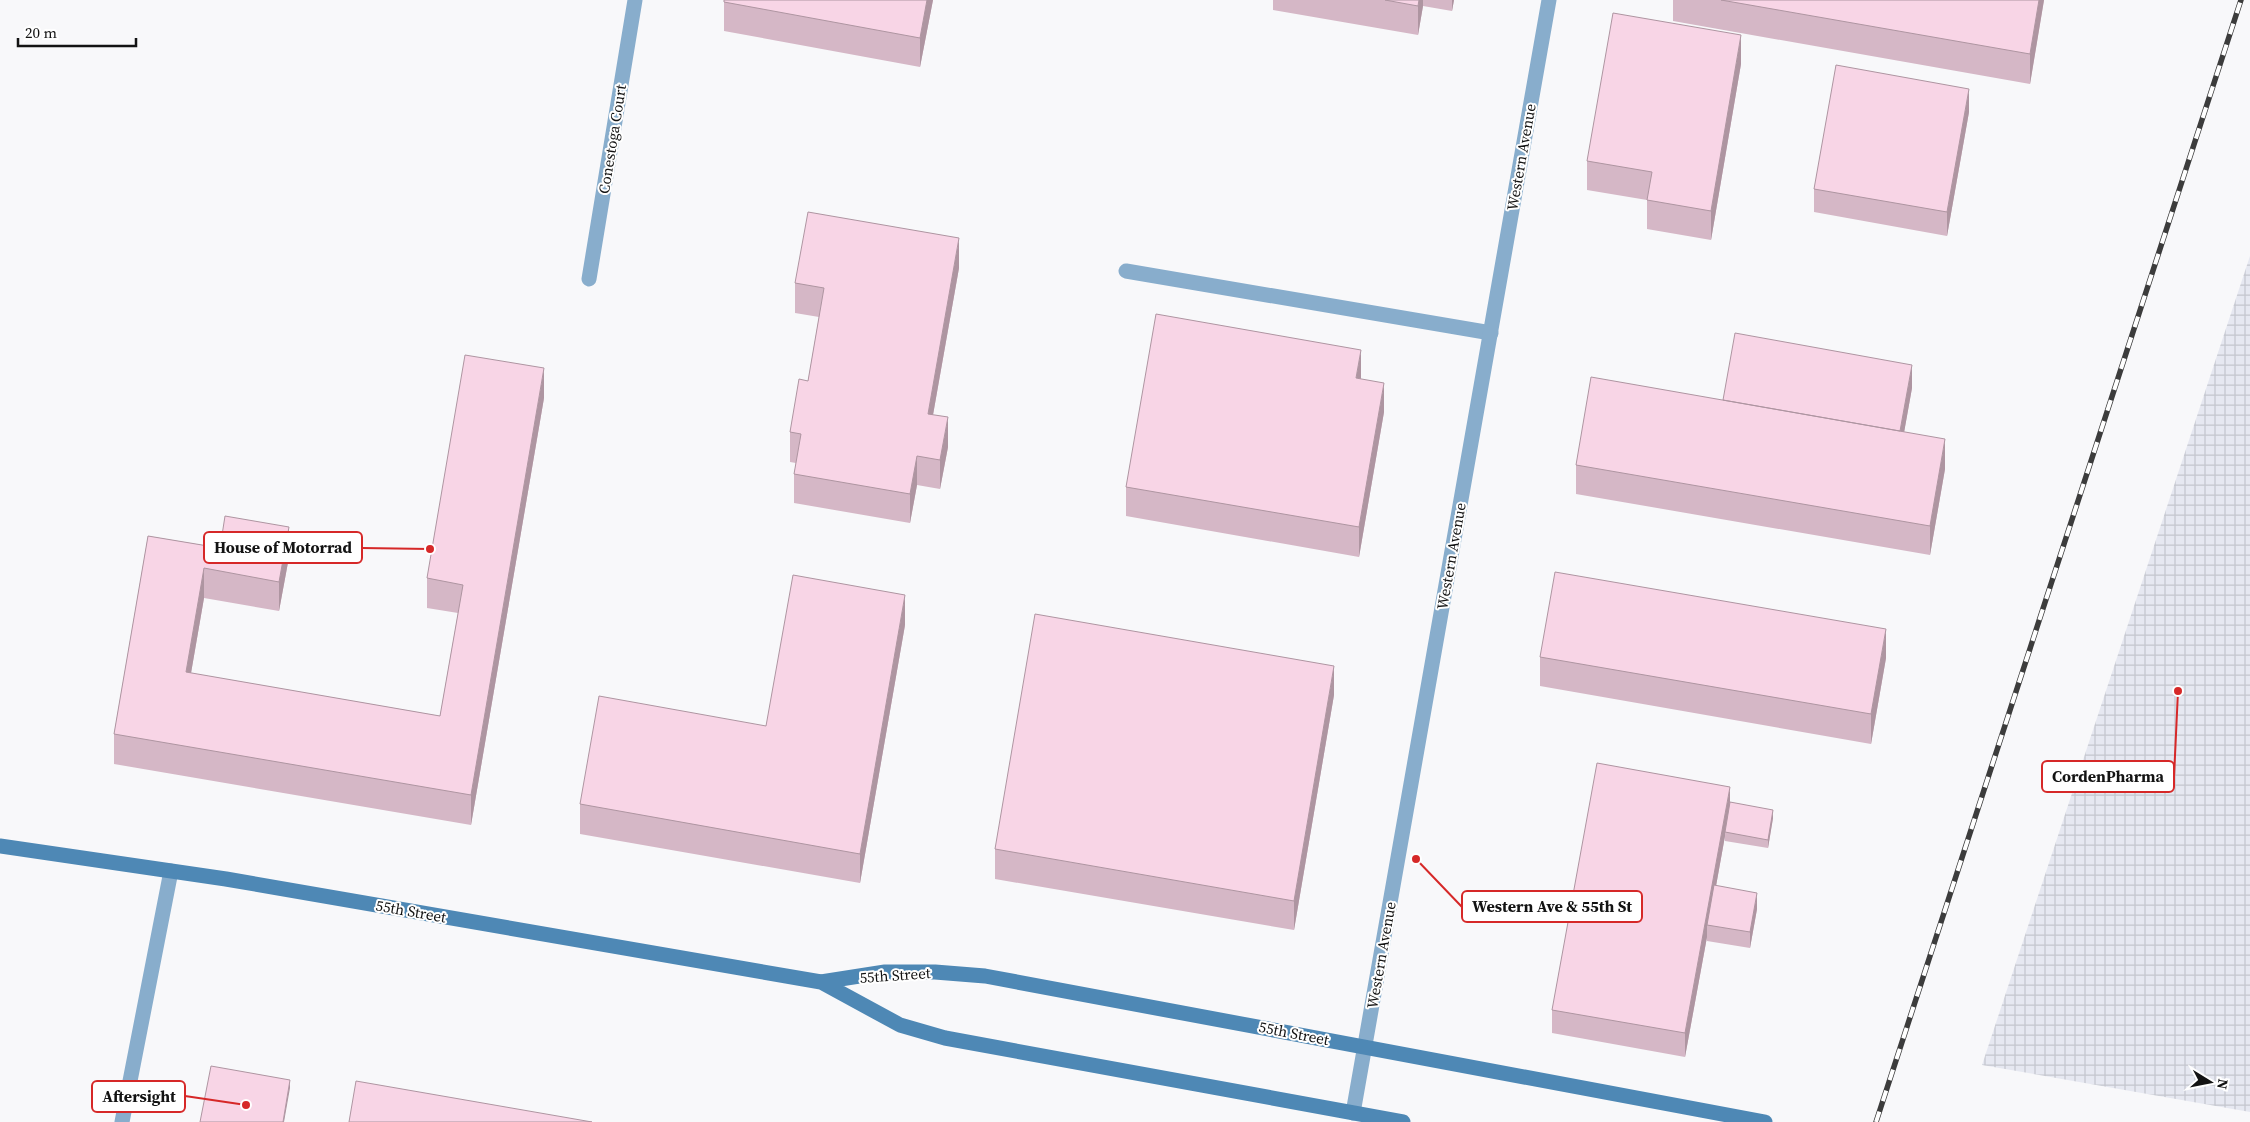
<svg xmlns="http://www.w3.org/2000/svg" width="2250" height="1122" viewBox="0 0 2250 1122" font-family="'Source Serif 4',serif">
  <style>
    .industrial { fill: url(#industrial-grid) }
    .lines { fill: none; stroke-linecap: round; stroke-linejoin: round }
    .service { stroke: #88adcc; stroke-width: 15 }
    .minor { stroke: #88adcc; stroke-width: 15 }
    .secondary { stroke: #4e88b5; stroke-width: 15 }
    .rail-casing { stroke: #3c3c3c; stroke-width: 5.5 }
    .rail { stroke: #fff; stroke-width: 4; stroke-dasharray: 11; stroke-linecap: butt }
    .wall { fill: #d5b7c6 }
    .shaded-wall { fill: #ae95a1 }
    .building { fill: #f8d5e6; stroke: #ae95a1 }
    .labels { text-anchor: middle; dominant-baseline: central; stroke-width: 4; stroke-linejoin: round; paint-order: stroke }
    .street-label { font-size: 15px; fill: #131313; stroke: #fff }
    .leader { fill: none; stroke: #d62828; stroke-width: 2 }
    .callout-dot { fill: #d62828; stroke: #fff; stroke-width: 2 }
    .callout { fill: #fff; stroke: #d62828; stroke-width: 2 }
    .callout-label { font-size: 16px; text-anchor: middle; font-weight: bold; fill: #131313 }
  </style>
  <defs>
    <pattern id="industrial-grid" width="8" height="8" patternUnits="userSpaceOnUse" patternTransform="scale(1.25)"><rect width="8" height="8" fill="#e6e8f1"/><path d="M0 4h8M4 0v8" fill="none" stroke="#c4c6ce"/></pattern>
  </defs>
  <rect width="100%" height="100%" fill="#f8f8fa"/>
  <path class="industrial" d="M 2250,256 L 2250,1112 L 1982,1065 Z"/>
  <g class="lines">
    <path class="service" d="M 1126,271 L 1491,333
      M 122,1122 L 171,871"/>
    <path class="minor" d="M 589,279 L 635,0
      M 1353,1113 L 1549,0"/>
    <path class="secondary" d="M 0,846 L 226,879 L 821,982 L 885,972 L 935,972 L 985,976 L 1765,1122
      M 821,982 L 900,1025 L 945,1038 L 1403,1122"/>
    <g class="rail-casing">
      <path id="rail" d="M 1876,1122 L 2241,0"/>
    </g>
    <use href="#rail" class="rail"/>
  </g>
  <path class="wall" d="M 933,0 L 920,67 L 724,31 L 724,2 Z
    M 1273,0 L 1454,0 L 1452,11 L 1423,6 L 1418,35 L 1273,10 Z
    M 1673,0 L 2044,0 L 2030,84 L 1673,21 Z
    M 1741,64 L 1711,240 L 1647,229 L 1647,200 L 1587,190 L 1587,161 Z
    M 1969,112 L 1947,236 L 1814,212 L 1814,189 Z
    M 959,268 L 933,415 L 948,447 L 940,489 L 917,485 L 910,523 L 794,503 L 794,474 L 796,463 L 790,462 L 790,432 L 808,381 L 819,317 L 795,313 L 795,283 Z
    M 1361,379 L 1384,412 L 1359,557 L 1126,516 L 1126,487 Z
    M 1912,388 L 1904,432 L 1945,469 L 1930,555 L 1576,494 L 1576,465 L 1723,400 Z
    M 544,398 L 471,825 L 114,764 L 114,734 L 148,536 L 220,548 L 289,557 L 279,611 L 204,598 L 191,673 L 440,716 L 458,613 L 427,608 L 427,578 Z
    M 905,625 L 860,883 L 580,834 L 580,804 L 766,726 Z
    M 1540,657 L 1886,658 L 1871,744 L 1540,686 Z
    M 1334,695 L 1294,930 L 995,879 L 995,849 Z
    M 1730,802 L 1773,818 L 1768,848 L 1725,841 L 1725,836 L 1716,886 L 1757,909 L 1750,948 L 1707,941 L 1707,937 L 1685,1057 L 1552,1033 L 1552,1010 Z"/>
  <path class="shaded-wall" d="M 927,0 L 933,0 L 920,67 L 920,38 Z
    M 1419,0 L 1423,0 L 1423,6 L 1418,35 L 1418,6 Z
    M 1452,0 L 1454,0 L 1452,11 Z
    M 2039,0 L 2044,0 L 2030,84 L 2030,54 Z
    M 1741,35 L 1741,64 L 1711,240 L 1711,211 Z
    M 1969,89 L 1969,112 L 1947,236 L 1947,212 Z
    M 959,238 L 959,268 L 928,443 L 928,414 Z
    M 1361,350 L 1361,379 L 1356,378 Z
    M 1912,365 L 1912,388 L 1899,461 L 1899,437 Z
    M 544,368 L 544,398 L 471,825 L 471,795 Z
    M 1384,383 L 1384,412 L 1359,557 L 1359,527 Z
    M 948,417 L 948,447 L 940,489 L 940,460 Z
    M 1945,439 L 1945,469 L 1930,555 L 1930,526 Z
    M 917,456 L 917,485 L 910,523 L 910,494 Z
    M 289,527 L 289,557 L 279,611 L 279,582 Z
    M 204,568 L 204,598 L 186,702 L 186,672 Z
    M 905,595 L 905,625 L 860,883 L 860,854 Z
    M 1886,629 L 1886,658 L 1871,744 L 1871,714 Z
    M 1334,666 L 1334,695 L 1294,930 L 1294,901 Z
    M 1730,787 L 1730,810 L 1725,832 L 1725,836 L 1709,925 L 1707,925 L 1707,937 L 1685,1057 L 1685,1033 Z
    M 1773,810 L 1773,818 L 1768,848 L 1768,840 Z
    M 1757,893 L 1757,909 L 1750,948 L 1750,932 Z
    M 290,1080 L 290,1088 L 284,1122 L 283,1122 Z"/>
  <path class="building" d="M 724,0 L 927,0 L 920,38 L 724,2 Z
    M 1385,0 L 1419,0 L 1418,6 Z
    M 1721,0 L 2039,0 L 2030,54 Z
    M 1613,13 L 1741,35 L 1711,211 L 1647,200 L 1652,172 L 1587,161 Z
    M 1836,65 L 1969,89 L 1947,212 L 1814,189 Z
    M 808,212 L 959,238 L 928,414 L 948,417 L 940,460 L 917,456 L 910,494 L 794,474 L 801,434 L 790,432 L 799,379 L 808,381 L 824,288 L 795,283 Z
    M 1156,314 L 1361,350 L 1356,378 L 1384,383 L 1359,527 L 1126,487 Z
    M 1735,333 L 1912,365 L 1900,431 L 1723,400 Z
    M 465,355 L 544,368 L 471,795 L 114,734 L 148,536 L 220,548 L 225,516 L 289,527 L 279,582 L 204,568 L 186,672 L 440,716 L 463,585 L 427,578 Z
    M 1591,377 L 1945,439 L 1930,526 L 1576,465 Z
    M 1555,572 L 1886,629 L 1871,714 L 1540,657 Z
    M 793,575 L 905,595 L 860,854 L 580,804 L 599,696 L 766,726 Z
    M 1035,614 L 1334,666 L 1294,901 L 995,849 Z
    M 1597,763 L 1730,787 L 1685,1033 L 1552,1010 Z
    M 1730,802 L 1773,810 L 1768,840 L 1725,832 Z
    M 1714,885 L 1757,893 L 1750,932 L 1707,925 Z
    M 211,1066 L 290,1080 L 283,1122 L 200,1122 Z
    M 356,1081 L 592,1122 L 349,1122 Z"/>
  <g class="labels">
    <g class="street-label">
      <text transform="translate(612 139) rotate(-81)">Conestoga Court</text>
      <text transform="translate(1521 157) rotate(-80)">Western Avenue</text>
      <text transform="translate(1451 556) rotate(-80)">Western Avenue</text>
      <text transform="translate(411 911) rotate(10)">55th Street</text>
      <text transform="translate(1381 955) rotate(-80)">Western Avenue</text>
      <text transform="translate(895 975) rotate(-4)">55th Street</text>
      <text transform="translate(1294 1033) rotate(11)">55th Street</text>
    </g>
  </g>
  <path class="leader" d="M430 549L362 548M2178 691L2174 777M1416 859L1462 907M246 1105L185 1096"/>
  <g class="callout-dot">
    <circle cx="430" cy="549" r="5"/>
    <circle cx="2178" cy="691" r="5"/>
    <circle cx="1416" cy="859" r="5"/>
    <circle cx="246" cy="1105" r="5"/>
  </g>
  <g class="callout">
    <rect x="204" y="532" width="158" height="31" rx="5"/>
    <rect x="2042" y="761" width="132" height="31" rx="5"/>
    <rect x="1462" y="891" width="180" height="31" rx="5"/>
    <rect x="92" y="1081" width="93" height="31" rx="5"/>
  </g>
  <g class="callout-label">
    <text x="283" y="553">House of Motorrad</text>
    <text x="2108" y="782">CordenPharma</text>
    <text x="1552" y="912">Western Ave &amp; 55th St</text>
    <text x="139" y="1102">Aftersight</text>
  </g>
  <g transform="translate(2210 1082) rotate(100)" stroke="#ffffff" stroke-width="4" paint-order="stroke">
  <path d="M0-4L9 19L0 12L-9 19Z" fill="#131313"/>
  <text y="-8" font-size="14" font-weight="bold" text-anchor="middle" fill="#131313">N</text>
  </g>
  <path d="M18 38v8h118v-8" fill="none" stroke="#131313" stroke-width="2.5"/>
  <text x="25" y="38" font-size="15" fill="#131313" stroke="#ffffff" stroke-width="4" paint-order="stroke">20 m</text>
</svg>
